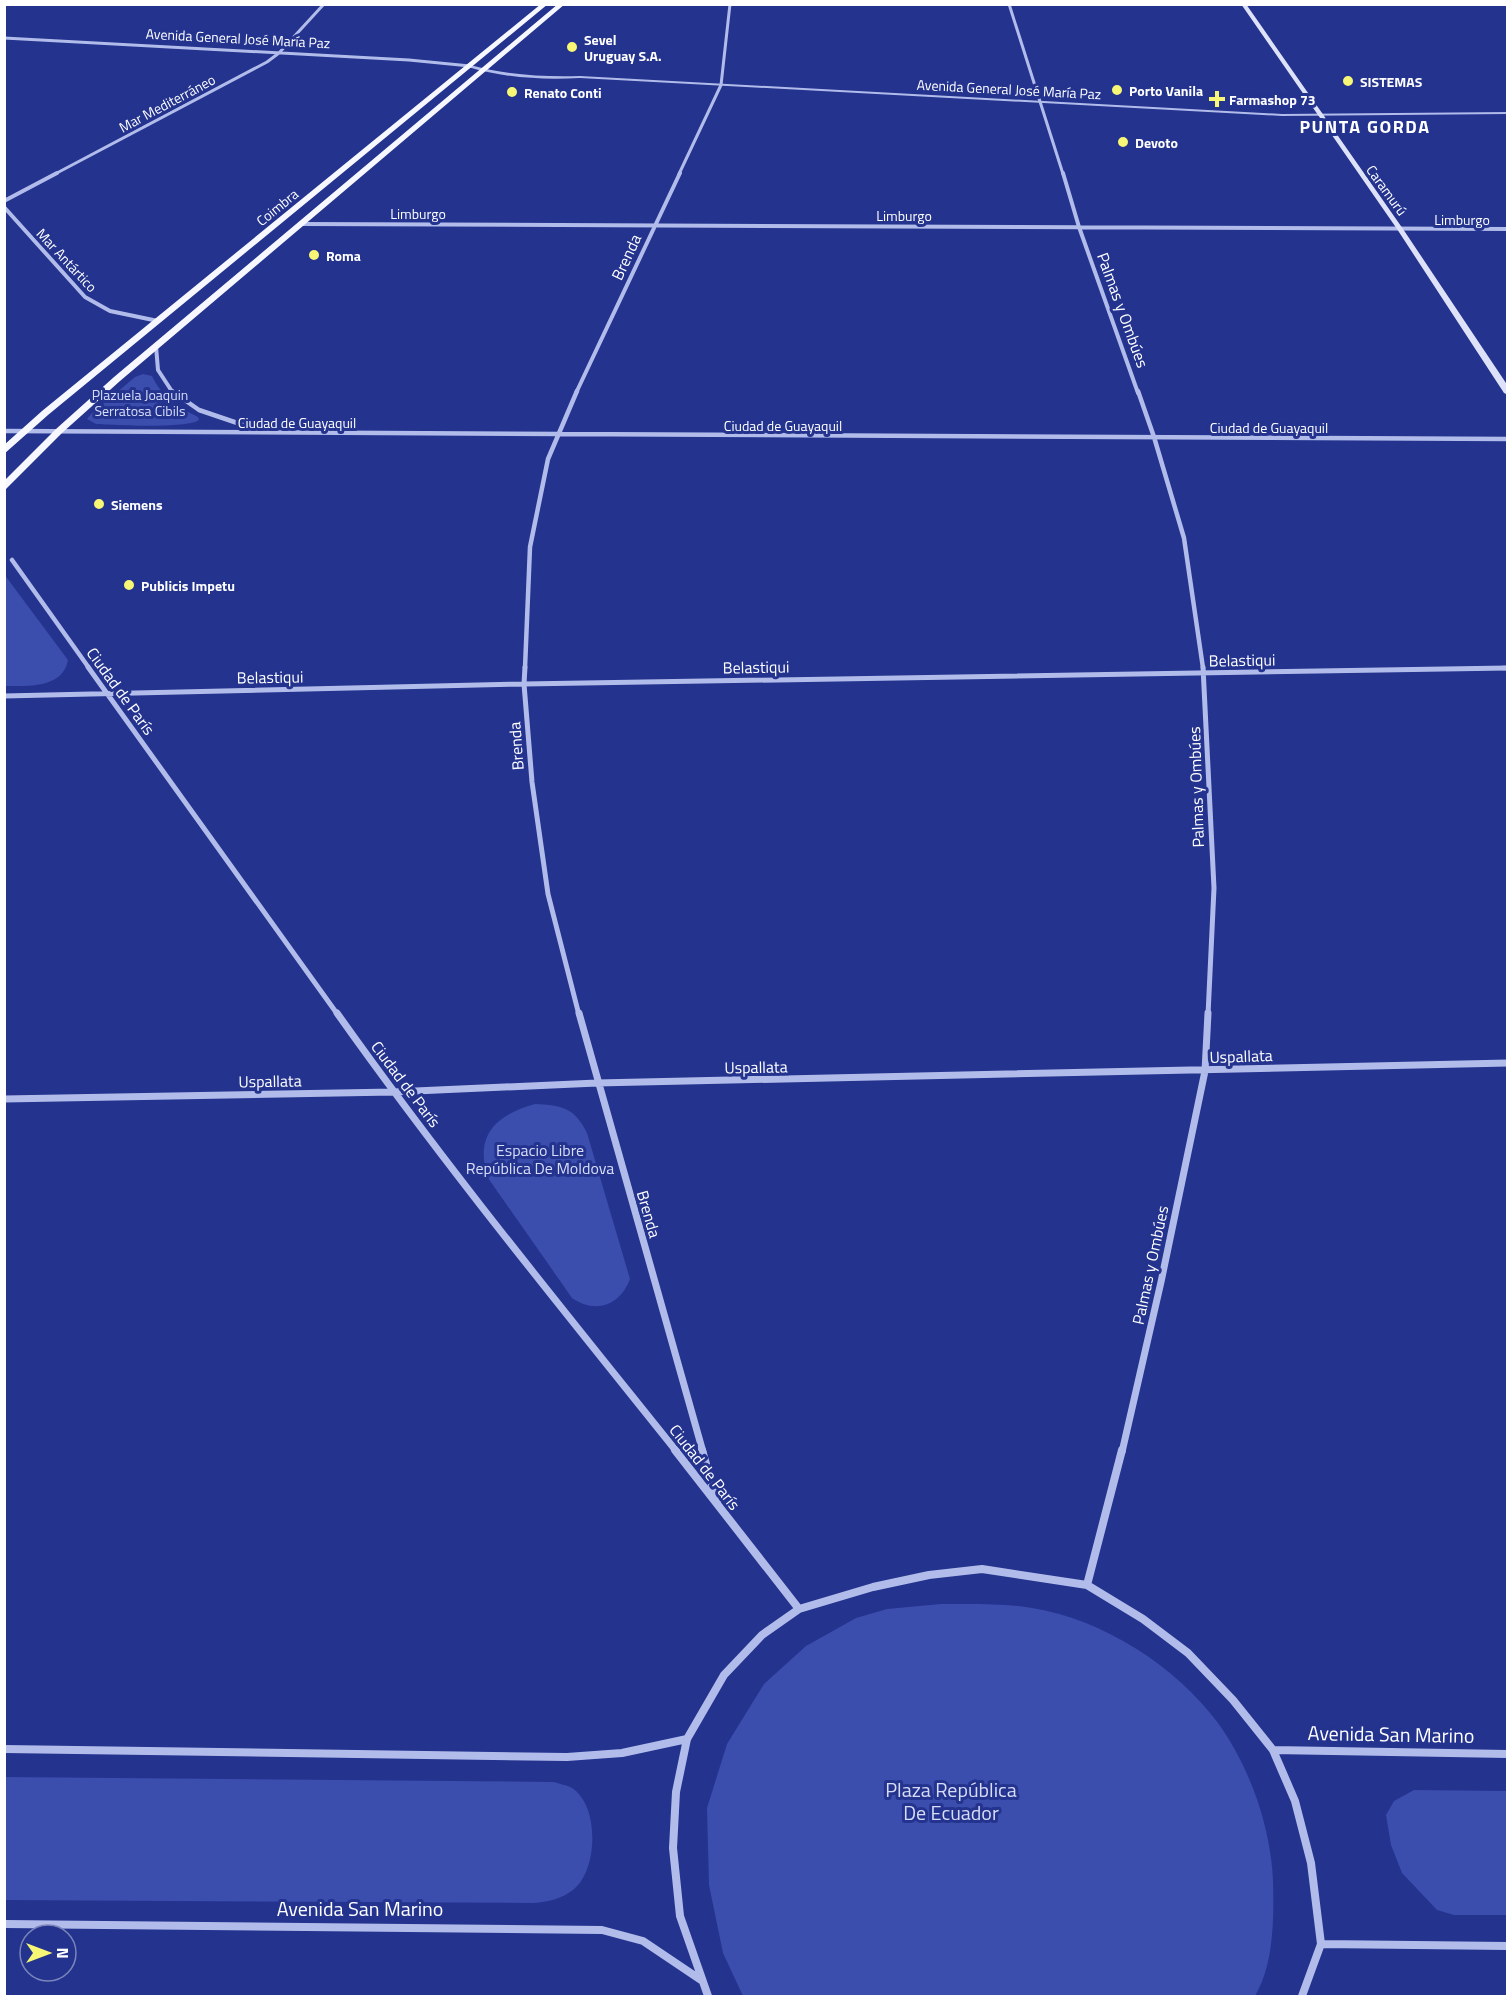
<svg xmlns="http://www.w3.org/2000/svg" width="1512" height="2001" viewBox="0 0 1512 2001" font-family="'Titillium Web',sans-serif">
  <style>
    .green { fill: #3b4dad }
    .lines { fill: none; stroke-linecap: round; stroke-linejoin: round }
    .minor-far5 { stroke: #b2bceb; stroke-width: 3 }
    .minor-far4 { stroke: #b2bceb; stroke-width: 4 }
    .minor-far3 { stroke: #b2bceb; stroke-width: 4.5 }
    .minor-far2 { stroke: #b2bceb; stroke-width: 5 }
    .minor-far1 { stroke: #b2bceb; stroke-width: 7 }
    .minor { stroke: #b2bceb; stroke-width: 8 }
    .tertiary { fill: #b2bceb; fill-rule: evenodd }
    .secondary { fill: #dde2f9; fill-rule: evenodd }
    .primary { fill: #f7f8ff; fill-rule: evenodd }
    .poi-dot { fill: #f7f675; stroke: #23338e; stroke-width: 2 }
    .labels { text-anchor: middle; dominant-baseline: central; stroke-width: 6; stroke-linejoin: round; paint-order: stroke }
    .far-street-label { font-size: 14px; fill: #fff; stroke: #23338e }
    .far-poi-label { font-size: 14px; font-weight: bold; fill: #fff; stroke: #23338e; text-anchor: start }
    .far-park-label { font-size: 14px; fill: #d7ddf8; stroke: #23338e }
    .street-label { font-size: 16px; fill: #fff; stroke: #23338e }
    .park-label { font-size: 16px; fill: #d7ddf8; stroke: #23338e }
    .far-district-label { font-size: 18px; font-weight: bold; letter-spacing: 1.5px; fill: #fff; stroke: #23338e }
    .near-street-label { font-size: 20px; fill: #fff; stroke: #23338e }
    .near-park-label { font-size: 20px; fill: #d7ddf8; stroke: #23338e }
  </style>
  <rect width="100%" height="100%" fill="#23338e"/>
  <path class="green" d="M 143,374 L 152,376 C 162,397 178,407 198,417 L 199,420 C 187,429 114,425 96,424 L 87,419 L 91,414 L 135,377 Z
    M 4,574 L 68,660 C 63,689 26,686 5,686 Z
    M 535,1104 C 562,1105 575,1108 587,1133 L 630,1279 C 620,1306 595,1314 572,1298 L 488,1178 C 474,1135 496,1115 535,1104 Z
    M 941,1604 C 971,1604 1002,1603 1032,1608 C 1102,1619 1176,1666 1218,1723 C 1250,1767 1271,1828 1273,1881 C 1274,1918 1274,1964 1255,1996 L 743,1996 L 723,1953 L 709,1885 L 707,1808 L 727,1744 L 764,1684 L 806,1646 L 856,1618 L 887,1609 Z
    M 5,1777 L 554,1782 C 559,1784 567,1785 572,1788 C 600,1806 598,1871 573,1890 C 561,1899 548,1902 534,1903 L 5,1900 Z
    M 1414,1790 L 1507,1791 L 1507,1915 L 1454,1915 L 1437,1910 L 1402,1873 L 1391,1845 L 1386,1815 L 1394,1801 Z"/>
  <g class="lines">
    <path class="minor-far5" d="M 1009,4 L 1063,174
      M 4,38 L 409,60 L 470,66
      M 55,174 L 267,62 L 279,53 L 324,4
      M 679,174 L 721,85 L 730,4"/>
    <path class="minor-far4" d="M 1063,173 L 1079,227 L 1138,393
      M 4,201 L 57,173
      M 4,207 L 85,297 L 110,311 L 158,321
      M 300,224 L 1508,229
      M 156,346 L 158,370 L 173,393
      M 576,393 L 680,173"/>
    <path class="minor-far3" d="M 172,391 L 199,410 L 255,429
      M 1138,391 L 1154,437 L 1184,538 L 1203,668
      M 4,431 L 1508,439
      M 12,560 L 89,668
      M 525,668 L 530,547 L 548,459 L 577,391
      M 1503,668 L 1508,668"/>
    <path class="minor-far2" d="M 88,667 L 338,1015
      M 525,667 L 524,684 L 532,782 L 548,894 L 579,1015
      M 1203,667 L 1214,888 L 1208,1015
      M 4,696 L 524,684 L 1508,668"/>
    <path class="minor-far1" d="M 337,1013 C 444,1164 561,1307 677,1452
      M 579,1013 L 703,1452
      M 4,1099 L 393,1092 L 597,1083 L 1508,1063
      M 1122,1452 L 1161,1282 L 1205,1071 L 1208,1013"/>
    <path class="minor" d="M 675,1450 L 799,1609
      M 702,1450 L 717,1502
      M 1087,1585 L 1122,1450
      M 4,1749 L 567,1757 L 622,1753 L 687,1739
      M 1273,1750 L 1508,1754
      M 4,1924 L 602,1930 L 643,1941 L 701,1980
      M 1321,1944 L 1508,1946
      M 708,1996 L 680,1916 L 673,1848 L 676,1792 L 687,1739 L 724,1675 L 762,1635 L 799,1609 L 873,1587 L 929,1575 L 982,1569 L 1087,1585 L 1143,1619 L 1188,1653 L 1233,1700 L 1273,1750 L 1295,1801 L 1311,1863 L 1321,1944 L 1302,1996"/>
    <path class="tertiary" d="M 470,65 C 507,75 542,77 580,76 L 1282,114 L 1508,112 L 1508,114 L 1282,116 L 580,78 C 542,80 505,78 468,67 Z"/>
    <path class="secondary" d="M 1246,4 L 1403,229 L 1508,386 L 1508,395 L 1504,393 L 1397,229 L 1241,4 Z"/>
    <path class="primary" d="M 541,4 L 548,4 L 48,415 L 4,454 L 4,445 L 42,411 Z
      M 558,4 L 565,4 L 120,381 L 62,433 L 4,491 L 4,481 L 56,429 L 114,377 Z"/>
  </g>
  <g class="poi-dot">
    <circle cx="572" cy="47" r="6"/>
    <circle cx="1348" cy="81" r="6"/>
    <circle cx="1117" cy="90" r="6"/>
    <circle cx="512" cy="92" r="6"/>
    <path d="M1214 90h6v6h6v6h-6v6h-6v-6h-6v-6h6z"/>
    <circle cx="1123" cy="142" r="6"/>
    <circle cx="314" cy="255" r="6"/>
    <circle cx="99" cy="504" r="6"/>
    <circle cx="129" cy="585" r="6"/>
  </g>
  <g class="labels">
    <g class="far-street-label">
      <text transform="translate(238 38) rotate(3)">Avenida General José María Paz</text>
      <text transform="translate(1009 89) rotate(3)">Avenida General José María Paz</text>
      <text transform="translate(167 103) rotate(-28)">Mar Mediterráneo</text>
      <text transform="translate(1387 190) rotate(54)">Caramurú</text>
      <text transform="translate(277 207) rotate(-39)">Coimbra</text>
      <text x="418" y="213">Limburgo</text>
      <text x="904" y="215">Limburgo</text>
      <text x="1462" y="219">Limburgo</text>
      <text transform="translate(67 260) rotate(47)">Mar Antártico</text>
      <text x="297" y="422">Ciudad de Guayaquil</text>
      <text x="783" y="425">Ciudad de Guayaquil</text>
      <text x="1269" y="427">Ciudad de Guayaquil</text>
    </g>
    <g class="far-poi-label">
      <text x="584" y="39">Sevel<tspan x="584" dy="16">Uruguay S.A.</tspan></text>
      <text x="1360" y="81">SISTEMAS</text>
      <text x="1129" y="90">Porto Vanila</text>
      <text x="524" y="92">Renato Conti</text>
      <text x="1229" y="99">Farmashop 73</text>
      <text x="1135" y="142">Devoto</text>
      <text x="326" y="255">Roma</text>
      <text x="111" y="504">Siemens</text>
      <text x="141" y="585">Publicis Impetu</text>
    </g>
    <g class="far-park-label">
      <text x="140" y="394">Plazuela Joaquin<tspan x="140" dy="16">Serratosa Cibils</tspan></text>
    </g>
    <g class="street-label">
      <text transform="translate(626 257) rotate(-65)">Brenda</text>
      <text transform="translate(1123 310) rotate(70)">Palmas y Ombúes</text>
      <text transform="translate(1242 660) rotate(-1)">Belastiqui</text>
      <text transform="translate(756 667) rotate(-1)">Belastiqui</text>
      <text transform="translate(270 677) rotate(-1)">Belastiqui</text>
      <text transform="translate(121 691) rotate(54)">Ciudad de París</text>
      <text transform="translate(516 746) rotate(-94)">Brenda</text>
      <text transform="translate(1196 787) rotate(-92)">Palmas y Ombúes</text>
      <text transform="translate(1241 1056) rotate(-2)">Uspallata</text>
      <text transform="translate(756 1067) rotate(-1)">Uspallata</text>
      <text transform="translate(270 1081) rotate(-1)">Uspallata</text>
      <text transform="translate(406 1084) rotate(53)">Ciudad de París</text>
      <text transform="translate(649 1214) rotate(74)">Brenda</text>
      <text transform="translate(1150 1265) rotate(-78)">Palmas y Ombúes</text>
      <text transform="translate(705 1467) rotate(52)">Ciudad de París</text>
    </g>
    <g class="park-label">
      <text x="540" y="1150">Espacio Libre<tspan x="540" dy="18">República De Moldova</tspan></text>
    </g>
    <g class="far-district-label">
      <text x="1365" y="126">PUNTA GORDA</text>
    </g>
    <g class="near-street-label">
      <text transform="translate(1391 1734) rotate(1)">Avenida San Marino</text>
      <text x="360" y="1908">Avenida San Marino</text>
    </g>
    <g class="near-park-label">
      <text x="951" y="1789">Plaza República<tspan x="951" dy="23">De Ecuador</tspan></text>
    </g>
  </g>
  <rect width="1512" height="2001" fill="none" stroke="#ffffff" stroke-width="12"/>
  <g transform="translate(48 1953) rotate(90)"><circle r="28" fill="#23338e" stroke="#7b85bb" stroke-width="1.5"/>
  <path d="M0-4.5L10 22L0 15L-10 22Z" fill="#f7f675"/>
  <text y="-9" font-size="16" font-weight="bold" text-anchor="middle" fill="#ffffff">N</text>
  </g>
</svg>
